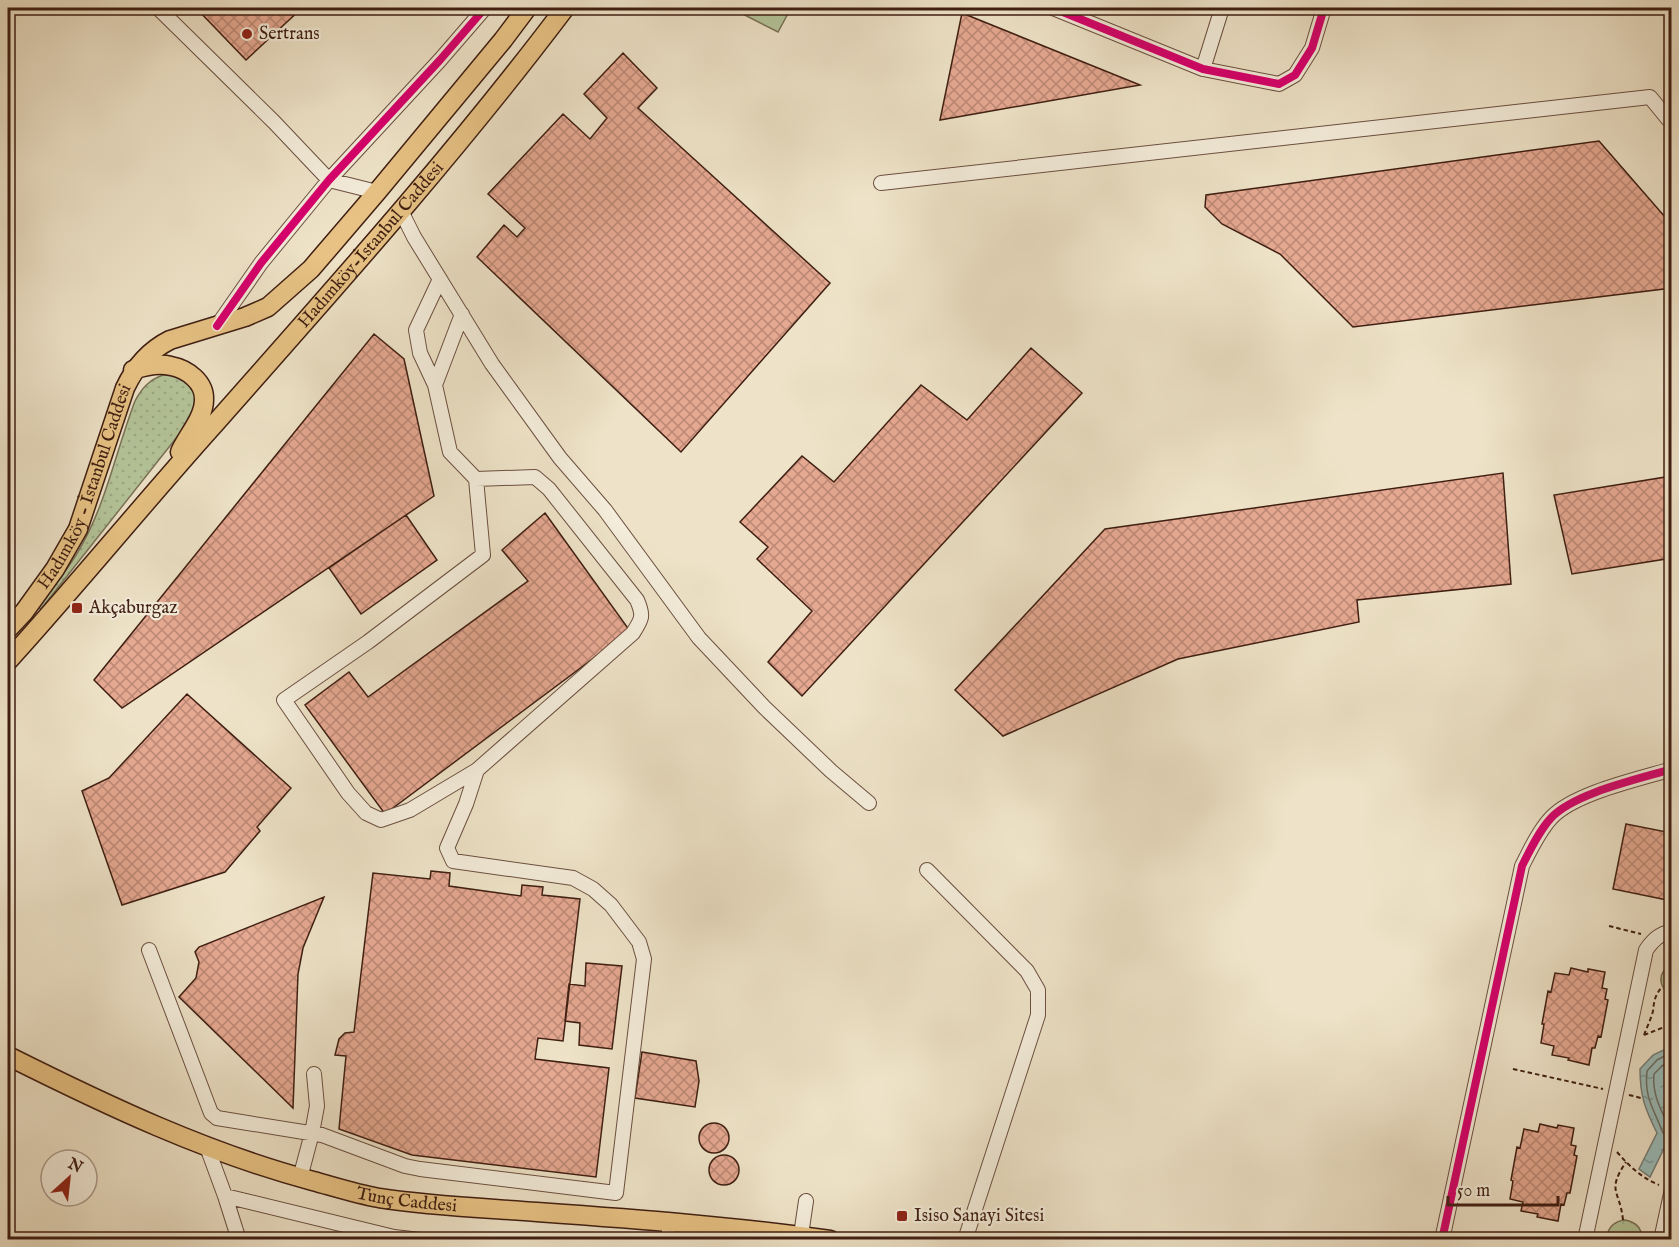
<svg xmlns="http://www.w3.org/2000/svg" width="1679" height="1247" viewBox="0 0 1679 1247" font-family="'IM FELL English',serif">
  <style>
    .grass { fill: url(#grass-dots); stroke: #7a7156; stroke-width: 1.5 }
    .park { fill: url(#park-crowns); stroke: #7a7156; stroke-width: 1.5 }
    .pitch { fill: #b4c499; stroke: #7a7156; stroke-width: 1.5 }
    .water { fill: url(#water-ripples); stroke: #767d77; stroke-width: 1.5 }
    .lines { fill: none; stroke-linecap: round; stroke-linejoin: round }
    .shore { stroke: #6c6e66; stroke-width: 1.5 }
    .building { fill: url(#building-cross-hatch); stroke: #3f1e12; stroke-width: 1.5 }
    .minor-casing { stroke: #6b4f40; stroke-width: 16 }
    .major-casing { stroke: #3f1e12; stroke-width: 21 }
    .path { stroke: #3f1e12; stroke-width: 2; stroke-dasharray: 4.5 3; stroke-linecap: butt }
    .minor { stroke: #f4eddb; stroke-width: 14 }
    .major { stroke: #e7c284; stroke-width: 18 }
    .cycleway-casing { stroke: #f4eddb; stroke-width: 11 }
    .cycleway { stroke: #d6006c; stroke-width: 8 }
    .poi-dot { fill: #8f2418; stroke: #f4eddb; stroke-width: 2 }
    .labels { text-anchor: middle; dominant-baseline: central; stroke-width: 4.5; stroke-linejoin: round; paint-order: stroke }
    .poi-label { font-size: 18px; fill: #3f1e12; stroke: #f4eddb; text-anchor: start }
    .street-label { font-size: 18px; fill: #3f1e12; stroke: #f4eddb }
  </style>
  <defs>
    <pattern id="grass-dots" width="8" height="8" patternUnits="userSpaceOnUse" patternTransform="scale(1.5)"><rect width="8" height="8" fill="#b4c499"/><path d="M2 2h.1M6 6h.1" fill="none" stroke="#9ca883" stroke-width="1.8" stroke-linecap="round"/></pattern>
    <pattern id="park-crowns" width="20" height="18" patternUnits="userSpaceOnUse" patternTransform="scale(1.5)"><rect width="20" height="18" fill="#b4c499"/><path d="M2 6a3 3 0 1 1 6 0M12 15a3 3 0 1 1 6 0" fill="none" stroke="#9ca883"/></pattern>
    <pattern id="water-ripples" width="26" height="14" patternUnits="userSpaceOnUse" patternTransform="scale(1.5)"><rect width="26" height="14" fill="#9abdba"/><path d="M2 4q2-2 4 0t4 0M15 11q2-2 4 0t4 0" fill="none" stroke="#7f9996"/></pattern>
    <pattern id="building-cross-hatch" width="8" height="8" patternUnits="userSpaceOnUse" patternTransform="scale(1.5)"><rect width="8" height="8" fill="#e5a891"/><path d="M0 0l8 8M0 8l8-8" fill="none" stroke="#bb8875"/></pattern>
  </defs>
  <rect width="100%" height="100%" fill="#eee3c8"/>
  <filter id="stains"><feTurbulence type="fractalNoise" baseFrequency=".00333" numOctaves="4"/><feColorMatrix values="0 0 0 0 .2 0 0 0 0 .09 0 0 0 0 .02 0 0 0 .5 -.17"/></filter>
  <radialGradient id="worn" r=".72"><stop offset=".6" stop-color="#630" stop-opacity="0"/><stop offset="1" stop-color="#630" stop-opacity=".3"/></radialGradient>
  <path class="grass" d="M 163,375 C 178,374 194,383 195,399 C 196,408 192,416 188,423 L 41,609 L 37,607 C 54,587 71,566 83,543 C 107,499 117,448 135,401 C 142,388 149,380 163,375 Z"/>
  <path class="park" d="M 1671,965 L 1672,965 L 1671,995 C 1658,987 1657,973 1671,965 Z
    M 1625,1220 C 1636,1222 1642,1228 1642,1239 L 1607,1239 C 1607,1228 1614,1221 1625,1220 Z"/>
  <path class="pitch" d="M 731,8 L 791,8 L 778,32 Z"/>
  <path class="water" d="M 1671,1043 L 1671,1134 L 1650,1177 L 1639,1169 L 1657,1133 C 1645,1109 1640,1096 1640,1069 L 1653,1055 L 1666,1049 Z"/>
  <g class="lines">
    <path class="shore" d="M 1672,1052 L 1657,1060 L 1647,1071 C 1644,1098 1654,1109 1663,1133 L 1665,1134 L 1672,1134
      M 1672,1061 L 1662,1066 L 1654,1074 C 1652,1093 1660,1108 1668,1125 L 1672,1126"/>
  </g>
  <path class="building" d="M 196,8 L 302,8 L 246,60 Z
    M 962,13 L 1140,85 L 940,120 Z
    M 623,53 L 657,88 L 638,108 L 830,283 L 681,452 L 477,257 L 504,225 L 517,237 L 525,228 L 488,194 L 563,114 L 590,139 L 607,118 L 584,94 Z
    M 1599,141 L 1672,225 L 1672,288 L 1353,327 L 1280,254 L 1222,224 L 1205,207 L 1206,195 Z
    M 374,334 L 404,359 L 434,496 L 122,708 L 94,680 Z
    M 1031,348 L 1082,393 L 802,696 L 768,662 L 812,611 L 757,559 L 768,547 L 740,522 L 802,456 L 834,482 L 921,385 L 967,420 Z
    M 1503,473 L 1511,584 L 1357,600 L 1359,622 L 1178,659 L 1003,736 L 955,690 L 1105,529 Z
    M 1672,476 L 1672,558 L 1572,574 L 1554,495 Z
    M 545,513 L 630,631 L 385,814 L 305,705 L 349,672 L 368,697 L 528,581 L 502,550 Z
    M 406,515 L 437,560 L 361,614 L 329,568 Z
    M 187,694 L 291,788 L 257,827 L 260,831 L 225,872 L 122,905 L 82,791 L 109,778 Z
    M 1626,824 L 1672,833 L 1672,901 L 1613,889 Z
    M 431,871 L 450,873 L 449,886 L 521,896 L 522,885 L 543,887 L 542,895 L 580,899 L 563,1041 L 538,1038 L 535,1059 L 609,1068 L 596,1177 L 412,1155 L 339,1129 L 346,1056 L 335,1055 L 339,1039 L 345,1033 L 354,1032 L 373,873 L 430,879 Z
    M 324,897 L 303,948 L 298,974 L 293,1108 L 179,997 L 196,978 L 199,962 L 195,952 L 199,947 Z
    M 586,963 L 622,966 L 612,1049 L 579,1045 L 580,1023 L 565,1021 L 569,984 L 585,986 Z
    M 1571,968 L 1588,972 L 1588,969 L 1605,972 L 1602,988 L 1607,989 L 1605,999 L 1608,1000 L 1601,1037 L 1598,1036 L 1595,1048 L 1592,1048 L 1589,1065 L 1568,1060 L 1569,1058 L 1552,1055 L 1554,1046 L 1541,1043 L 1544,1024 L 1542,1024 L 1548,991 L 1551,992 L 1555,973 L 1569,975 Z
    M 642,1052 L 696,1061 L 699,1081 L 695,1107 L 635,1098 Z
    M699 1138a15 15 0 1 1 30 0a15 15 0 1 1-30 0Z
    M 1540,1124 L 1557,1128 L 1558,1125 L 1574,1128 L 1571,1145 L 1576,1146 L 1574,1155 L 1577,1156 L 1570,1193 L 1567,1193 L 1564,1205 L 1561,1204 L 1558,1221 L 1537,1217 L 1538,1214 L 1521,1211 L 1523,1202 L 1510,1199 L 1513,1181 L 1511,1180 L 1517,1147 L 1520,1148 L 1524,1129 L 1538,1132 Z
    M709 1170a15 15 0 1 1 30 0a15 15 0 1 1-30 0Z"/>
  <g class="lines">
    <g class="minor-casing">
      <path id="minor" d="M 158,8 L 274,122 L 329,180 L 377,192
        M 1053,8 L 1203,69 L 1279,84 L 1295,75 L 1312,48 L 1324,8
        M 1203,69 L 1222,8
        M 881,183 L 1650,97 L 1668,119
        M 401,211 L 414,237 L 492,364 L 560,458 L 605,510 L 699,638 L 764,707 L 831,771 L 869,803
        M 440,279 L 416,330 L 420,353 L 435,385 L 450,452 L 476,479 L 483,555 L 368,642 L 284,700 L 348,793 L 366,813 L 381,820 L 410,810 L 477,770 L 633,633 C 642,619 644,616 637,600 L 549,489 L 535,477 L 476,479
        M 217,326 L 261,263 L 329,180 L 440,60 L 485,8
        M 435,385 L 462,314
        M 927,870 L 1027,971 L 1038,990 L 1038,1015 L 965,1240
        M 149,950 L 211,1113 L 217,1118 L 322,1135 L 405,1166 L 420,1169 L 616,1193 L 644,959 L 639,942 L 611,905 L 593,889 L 573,878 L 453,861 L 447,848 L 466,804 L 477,770
        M 207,1147 L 225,1196 L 394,1237 L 420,1240
        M 300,1178 L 312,1133 L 317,1106 L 314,1074
        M 225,1196 L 239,1240
        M 801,1235 L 806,1201
        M 669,1240 L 669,1221
        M 1442,1240 L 1522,866 C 1530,850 1539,831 1551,818 C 1574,793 1639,779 1672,769
        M 1585,1240 L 1646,950 C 1653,940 1659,934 1672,931
        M 1661,1240 L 1672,1189"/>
    </g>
    <g class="major-casing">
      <g id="major">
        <path d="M 133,370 C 145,366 158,363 171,366 C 187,369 205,382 204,400 C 204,418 187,436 180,452"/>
        <path id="s1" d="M 8,629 L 24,612 L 55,569 L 78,529 L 125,388 C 135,367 148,351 170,340 L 245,317 L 268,307 L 311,269 L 377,192 L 503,40 L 527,8"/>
        <path id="s2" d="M 8,661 C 77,585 142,505 211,428 C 332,291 455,154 565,8"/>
        <path id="s3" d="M 8,1056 C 106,1105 207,1153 313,1181 C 335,1187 357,1194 379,1198 C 431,1206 484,1208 537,1212 C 635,1219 733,1226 830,1240"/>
      </g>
    </g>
    <path class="path" d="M 1609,926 L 1641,934
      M 1644,1035 C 1647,1027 1651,1019 1653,1011 C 1654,1001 1655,995 1662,987
      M 1644,1035 L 1672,1024
      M 1513,1069 L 1603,1089
      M 1629,1095 L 1641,1098
      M 1617,1152 C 1629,1166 1642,1178 1659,1185
      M 1623,1220 C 1620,1190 1606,1192 1626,1162"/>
    <use href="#minor" class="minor"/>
    <use href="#major" class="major"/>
    <g class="cycleway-casing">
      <path id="cycleway" d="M 1053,8 L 1203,69 L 1279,84 L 1295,75 L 1312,48 L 1324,8
        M 217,326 L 261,263 L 329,180 L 440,60 L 485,8
        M 1442,1240 L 1522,866 C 1530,850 1539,831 1551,818 C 1574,793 1639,779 1672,769"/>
    </g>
    <use href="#cycleway" class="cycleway"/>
  </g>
  <g class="poi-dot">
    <circle cx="247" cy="34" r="6"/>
    <rect x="71" y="602" width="12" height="12" rx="3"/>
    <rect x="896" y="1210" width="12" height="12" rx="3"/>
  </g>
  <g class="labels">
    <g class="poi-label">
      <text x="259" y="34">Sertrans</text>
      <text x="89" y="608">Akçaburgaz</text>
      <text x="914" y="1216">Isiso Sanayi Sitesi</text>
    </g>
    <g class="street-label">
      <text stroke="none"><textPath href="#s2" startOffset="552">Hadımköy-İstanbul Caddesi</textPath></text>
      <text stroke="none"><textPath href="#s1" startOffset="164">Hadımköy - İstanbul Caddesi</textPath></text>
      <text stroke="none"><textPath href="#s3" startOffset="426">Tunç Caddesi</textPath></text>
    </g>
  </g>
  <rect width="1679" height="1247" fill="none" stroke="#eee3c8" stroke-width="30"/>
  <rect x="9" y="9" width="1661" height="1229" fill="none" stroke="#3f1e12" stroke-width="3"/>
  <rect x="15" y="15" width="1649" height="1217" fill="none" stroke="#3f1e12" stroke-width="1.5"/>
  <g transform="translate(69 1178) rotate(27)"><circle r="28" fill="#f4eddb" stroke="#ac9a8b" stroke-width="1.5"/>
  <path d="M0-4.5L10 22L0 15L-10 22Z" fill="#8f2418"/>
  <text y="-9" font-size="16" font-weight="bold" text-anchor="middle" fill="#3f1e12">N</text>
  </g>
  <path d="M1448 1196v9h110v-9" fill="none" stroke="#3f1e12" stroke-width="3"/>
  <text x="1457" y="1196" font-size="18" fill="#3f1e12" stroke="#f4eddb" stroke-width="4.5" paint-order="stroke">50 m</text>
  <rect width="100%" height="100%" filter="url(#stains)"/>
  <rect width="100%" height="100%" fill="url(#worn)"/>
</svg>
